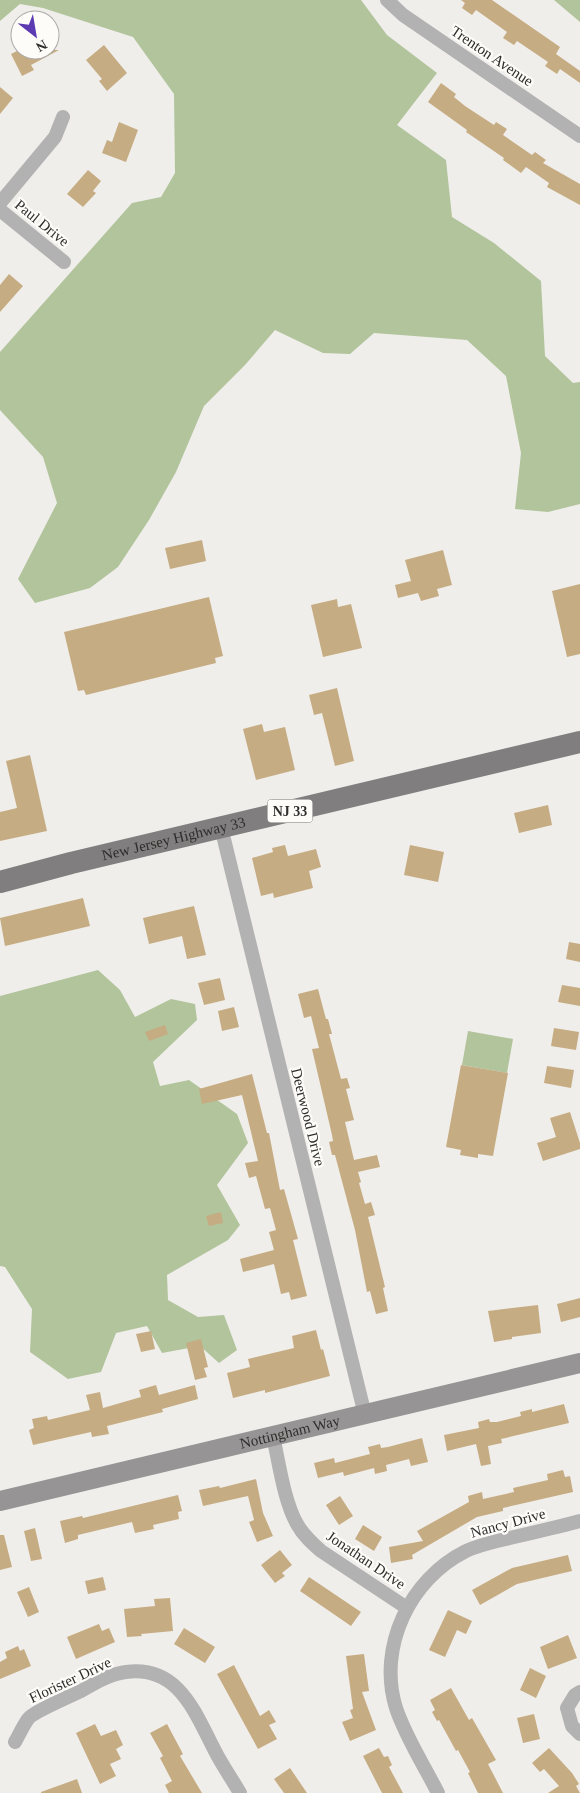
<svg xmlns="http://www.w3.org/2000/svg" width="580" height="1793" viewBox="0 0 580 1793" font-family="'Times New Roman',serif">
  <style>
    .green { fill: #b1c49b }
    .building { fill: #c6ac82 }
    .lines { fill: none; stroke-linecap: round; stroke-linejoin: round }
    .street { stroke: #b3b2b2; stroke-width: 14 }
    .secondary { stroke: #969494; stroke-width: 20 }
    .primary { stroke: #817e7f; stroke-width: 22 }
    .labels { text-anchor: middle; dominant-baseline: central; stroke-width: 4.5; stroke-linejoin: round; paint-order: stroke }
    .shield { fill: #fdfcf9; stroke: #6c6b6a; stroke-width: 1 }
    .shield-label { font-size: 14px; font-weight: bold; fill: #2e2d2c }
    .street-label { font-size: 15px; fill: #2e2d2c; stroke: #fdfcf9 }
  </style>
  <rect width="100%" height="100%" fill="#f0eeeb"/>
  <path class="green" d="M 0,0 L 361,0 L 387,35 L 437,73 L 397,125 L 446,160 L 452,217 L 494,243 L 541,281 L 545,356 L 573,383 L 580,382 L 580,504 L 548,512 L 515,509 L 521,453 L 506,376 L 467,340 L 374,333 L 350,354 L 323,353 L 275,330 L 245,365 L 204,406 L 176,472 L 149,520 L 118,567 L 90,588 L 35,603 L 18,579 L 57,503 L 43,457 L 0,410 L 0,352 L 132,203 L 161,197 L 175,173 L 174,94 L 133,37 L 43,8 L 20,4 L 0,21 Z
    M 554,0 L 580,0 L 580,22 Z
    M 98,970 L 120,990 L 135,1017 L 171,999 L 195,1004 L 197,1020 L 153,1062 L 160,1086 L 189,1080 L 237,1114 L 248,1143 L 217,1185 L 240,1225 L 228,1240 L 167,1275 L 168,1300 L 198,1317 L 224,1315 L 237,1350 L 219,1363 L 200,1346 L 162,1353 L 147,1326 L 116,1333 L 101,1372 L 68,1379 L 30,1352 L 32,1309 L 5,1267 L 0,1266 L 0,996 Z
    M 468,1031 L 513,1039 L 507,1073 L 462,1065 Z"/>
  <path class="building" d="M 461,0 L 492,0 L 560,47 L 556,54 L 580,71 L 580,83 L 560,69 L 557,74 L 545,66 L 548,62 L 517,41 L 514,45 L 503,38 L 507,32 L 476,10 L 472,15 L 462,8 L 465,3 Z
    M 104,45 L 127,73 L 107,91 L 99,81 L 102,79 L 86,60 Z
    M 19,50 L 59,50 L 31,65 L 34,70 L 22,76 L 11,54 Z
    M 441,83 L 456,94 L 454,97 L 465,106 L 494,125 L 496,122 L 507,129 L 503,135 L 532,155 L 535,152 L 546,160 L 543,163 L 580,184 L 580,205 L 547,187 L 549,183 L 526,167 L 521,173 L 503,160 L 504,158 L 466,132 L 467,130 L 428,102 Z
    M 0,87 L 13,98 L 0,114 Z
    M 119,122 L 138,130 L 126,162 L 102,153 L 107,140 L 112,142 Z
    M 88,170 L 101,181 L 93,191 L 96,193 L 83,207 L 67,194 Z
    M 9,274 L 23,286 L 0,312 L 0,285 Z
    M 202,540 L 206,561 L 170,569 L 165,548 Z
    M 443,550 L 452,585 L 437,589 L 439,596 L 421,601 L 418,593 L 398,598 L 395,585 L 411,581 L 405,560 Z
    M 580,584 L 580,654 L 567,657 L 552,591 Z
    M 209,597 L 223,656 L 215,658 L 216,663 L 86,695 L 84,690 L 78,691 L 64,632 Z
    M 337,599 L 338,607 L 351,604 L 362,648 L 323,657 L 311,605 Z
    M 337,688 L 354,761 L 335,766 L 322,713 L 314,715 L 309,695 Z
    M 262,724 L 264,732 L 285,727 L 295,770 L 256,780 L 243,729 Z
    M 30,755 L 47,831 L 0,841 L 0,812 L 17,808 L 6,761 Z
    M 548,805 L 552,825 L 519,833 L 514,813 Z
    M 285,845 L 288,856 L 316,849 L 321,867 L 309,871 L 313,888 L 274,898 L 273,893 L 261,896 L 252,858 L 273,852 L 272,848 Z
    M 410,845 L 444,852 L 438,882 L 404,875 Z
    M 83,898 L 90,926 L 5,946 L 0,918 Z
    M 194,906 L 206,955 L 187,959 L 182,936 L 149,944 L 143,918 Z
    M 569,942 L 580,944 L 580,962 L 566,959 Z
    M 220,978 L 225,1000 L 204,1005 L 198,983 Z
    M 562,985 L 580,988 L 580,1006 L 558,1002 Z
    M 318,989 L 326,1019 L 328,1019 L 332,1034 L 329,1034 L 341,1079 L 347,1078 L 350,1088 L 346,1089 L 354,1120 L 345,1122 L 354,1160 L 377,1155 L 380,1167 L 358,1172 L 361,1182 L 359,1183 L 365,1204 L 371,1202 L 375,1215 L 368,1217 L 385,1287 L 383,1288 L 388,1311 L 376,1314 L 370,1291 L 367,1292 L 355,1230 L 335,1155 L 332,1155 L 329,1142 L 333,1141 L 332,1135 L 312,1049 L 319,1048 L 311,1016 L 304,1018 L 298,994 Z
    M 234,1007 L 239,1027 L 222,1031 L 218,1011 Z
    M 165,1025 L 168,1034 L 149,1041 L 145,1032 Z
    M 554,1028 L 579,1032 L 576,1050 L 551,1046 Z
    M 461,1065 L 508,1073 L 493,1156 L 478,1154 L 478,1158 L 460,1155 L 461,1150 L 446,1147 Z
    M 547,1066 L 574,1070 L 571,1088 L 544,1083 Z
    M 252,1074 L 267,1133 L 269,1133 L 280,1190 L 284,1189 L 298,1239 L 293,1240 L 307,1296 L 291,1300 L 289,1292 L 281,1294 L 274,1264 L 243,1272 L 240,1259 L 274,1250 L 269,1232 L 276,1230 L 270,1208 L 265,1209 L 256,1176 L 249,1178 L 245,1163 L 258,1161 L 242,1095 L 202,1104 L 199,1089 Z
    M 570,1112 L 580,1143 L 580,1149 L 543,1161 L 537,1143 L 556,1137 L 550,1118 Z
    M 221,1212 L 223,1223 L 209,1226 L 206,1216 Z
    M 580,1298 L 580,1317 L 561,1322 L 557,1304 Z
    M 538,1305 L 541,1333 L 512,1337 L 512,1339 L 494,1342 L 488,1311 Z
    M 316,1330 L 321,1350 L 323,1349 L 330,1376 L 265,1393 L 265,1390 L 233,1398 L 227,1373 L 250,1367 L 248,1359 L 294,1348 L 292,1336 Z
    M 151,1331 L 155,1349 L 141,1352 L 136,1334 Z
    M 201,1339 L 208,1367 L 204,1368 L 207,1377 L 195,1380 L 186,1343 Z
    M 156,1385 L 159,1395 L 195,1385 L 198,1399 L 162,1409 L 163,1412 L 107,1426 L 109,1434 L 92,1437 L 91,1432 L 33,1445 L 29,1430 L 34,1428 L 32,1419 L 47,1416 L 48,1420 L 90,1410 L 86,1395 L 100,1392 L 103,1408 L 141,1397 L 139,1390 Z
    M 564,1404 L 569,1423 L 501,1439 L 502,1443 L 488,1446 L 491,1464 L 481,1466 L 476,1444 L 447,1451 L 444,1435 L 479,1428 L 478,1422 L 489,1419 L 490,1422 L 497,1422 L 521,1416 L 520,1412 L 532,1409 L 532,1412 Z
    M 422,1438 L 428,1462 L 411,1466 L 409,1459 L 386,1465 L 387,1471 L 375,1474 L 374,1468 L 344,1476 L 343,1472 L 318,1478 L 314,1463 L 334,1458 L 335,1463 L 370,1454 L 368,1447 L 380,1444 L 381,1448 L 388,1447 Z
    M 563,1470 L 565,1477 L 570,1476 L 573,1492 L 503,1508 L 503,1511 L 477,1517 L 412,1555 L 413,1559 L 391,1563 L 389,1547 L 423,1541 L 417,1531 L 469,1502 L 468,1496 L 482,1492 L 483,1499 L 514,1492 L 513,1488 L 548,1480 L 547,1474 Z
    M 256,1479 L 263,1513 L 273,1536 L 257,1542 L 249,1522 L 254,1520 L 248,1496 L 203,1506 L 199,1490 L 219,1486 L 220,1488 Z
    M 178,1495 L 182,1511 L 178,1512 L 179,1519 L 153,1525 L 154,1529 L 135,1533 L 132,1522 L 78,1535 L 78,1539 L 65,1543 L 60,1521 L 82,1516 L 83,1518 Z
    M 340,1496 L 353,1516 L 339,1525 L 326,1505 Z
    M 363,1525 L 382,1537 L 374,1551 L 355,1539 Z
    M 35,1528 L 42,1559 L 31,1561 L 24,1531 Z
    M 0,1535 L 4,1535 L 12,1567 L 0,1570 Z
    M 280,1550 L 292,1565 L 282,1573 L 285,1576 L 275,1583 L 261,1565 Z
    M 568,1555 L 572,1571 L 517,1584 L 480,1605 L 472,1590 L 512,1568 Z
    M 103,1577 L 106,1590 L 88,1594 L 85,1581 Z
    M 309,1577 L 361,1612 L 351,1626 L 300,1591 Z
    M 29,1587 L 39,1612 L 28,1617 L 17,1592 Z
    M 170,1598 L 173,1631 L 141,1634 L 142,1636 L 127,1637 L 124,1609 L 155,1606 L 154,1599 Z
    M 448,1610 L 472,1621 L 466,1634 L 457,1630 L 445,1657 L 429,1650 Z
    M 99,1624 L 102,1631 L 109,1628 L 115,1642 L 76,1659 L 67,1637 Z
    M 184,1628 L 215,1647 L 205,1663 L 174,1644 Z
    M 568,1635 L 577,1658 L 548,1669 L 540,1647 Z
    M 18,1646 L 20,1651 L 24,1649 L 31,1666 L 0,1679 L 0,1662 L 7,1658 L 5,1652 Z
    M 364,1654 L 369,1691 L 362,1692 L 376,1730 L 350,1741 L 342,1722 L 353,1718 L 350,1710 L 353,1709 L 346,1656 Z
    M 234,1665 L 260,1716 L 269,1710 L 276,1722 L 269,1725 L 277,1739 L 258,1749 L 217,1674 Z
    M 530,1668 L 546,1676 L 536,1698 L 520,1690 Z
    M 451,1688 L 469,1720 L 472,1718 L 496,1760 L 488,1764 L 503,1793 L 478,1793 L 468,1773 L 470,1772 L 458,1750 L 456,1751 L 439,1720 L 437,1721 L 432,1712 L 435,1710 L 430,1700 Z
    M 534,1714 L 540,1739 L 523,1743 L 517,1718 Z
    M 95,1724 L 101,1736 L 116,1730 L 123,1745 L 116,1749 L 121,1759 L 110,1764 L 116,1776 L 100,1784 L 76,1733 Z
    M 167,1724 L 183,1754 L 180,1756 L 202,1793 L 169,1793 L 165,1785 L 172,1781 L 160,1758 L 163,1756 L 150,1733 Z
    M 379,1748 L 384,1757 L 388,1756 L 392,1765 L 389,1767 L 403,1793 L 382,1793 L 363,1756 Z
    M 549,1748 L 572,1773 L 579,1784 L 576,1786 L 580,1793 L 548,1793 L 559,1786 L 544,1769 L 540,1772 L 532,1763 Z
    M 290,1768 L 307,1793 L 284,1793 L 274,1779 Z
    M 77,1779 L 82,1793 L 41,1793 L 41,1792 Z"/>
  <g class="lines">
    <path class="street" d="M 387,0 L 403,15 L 580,136
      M 0,203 L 55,137 L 63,117
      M 0,210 L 64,262
      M 221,827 L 365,1415
      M 273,1436 C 279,1463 284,1501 297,1524 C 303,1535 312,1543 321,1551 L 407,1608
      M 580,1692 L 575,1695 L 567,1708 L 572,1726 L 580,1734
      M 15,1742 C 19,1735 23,1726 28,1719 C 33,1712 71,1696 81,1691 C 95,1683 110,1674 126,1672 C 179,1665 195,1713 215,1751 C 222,1765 232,1779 240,1793
      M 438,1793 C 424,1765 406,1738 396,1708 C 377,1647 410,1579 466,1551 C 481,1544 498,1541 514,1537 C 536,1532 558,1527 580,1521"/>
    <path class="secondary" id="s1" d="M 0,1501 L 580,1363"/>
    <path class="primary" id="s2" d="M 0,882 L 71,863 L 580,742"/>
  </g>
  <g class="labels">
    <rect class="shield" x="267.5" y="799.5" width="45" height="23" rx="4"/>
    <g class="shield-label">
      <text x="290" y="811">NJ 33</text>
    </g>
    <g class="street-label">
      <text transform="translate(492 56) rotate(34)">Trenton Avenue</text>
      <text transform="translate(42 223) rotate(39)">Paul Drive</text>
      <text stroke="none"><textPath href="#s2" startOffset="179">New Jersey Highway 33</textPath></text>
      <text transform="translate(308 1117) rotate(76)">Deerwood Drive</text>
      <text stroke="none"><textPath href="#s1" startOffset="298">Nottingham Way</textPath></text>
      <text transform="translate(508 1523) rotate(-15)">Nancy Drive</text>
      <text transform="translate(366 1560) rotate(34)">Jonathan Drive</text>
      <text transform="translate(70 1680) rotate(-25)">Florister Drive</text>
    </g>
  </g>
  <g transform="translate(35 35) rotate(149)"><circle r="24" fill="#fdfcf9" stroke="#aaa9a7"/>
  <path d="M0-4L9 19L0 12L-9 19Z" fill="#5c3ab2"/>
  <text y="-8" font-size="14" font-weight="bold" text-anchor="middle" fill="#2e2d2c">N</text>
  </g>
</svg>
